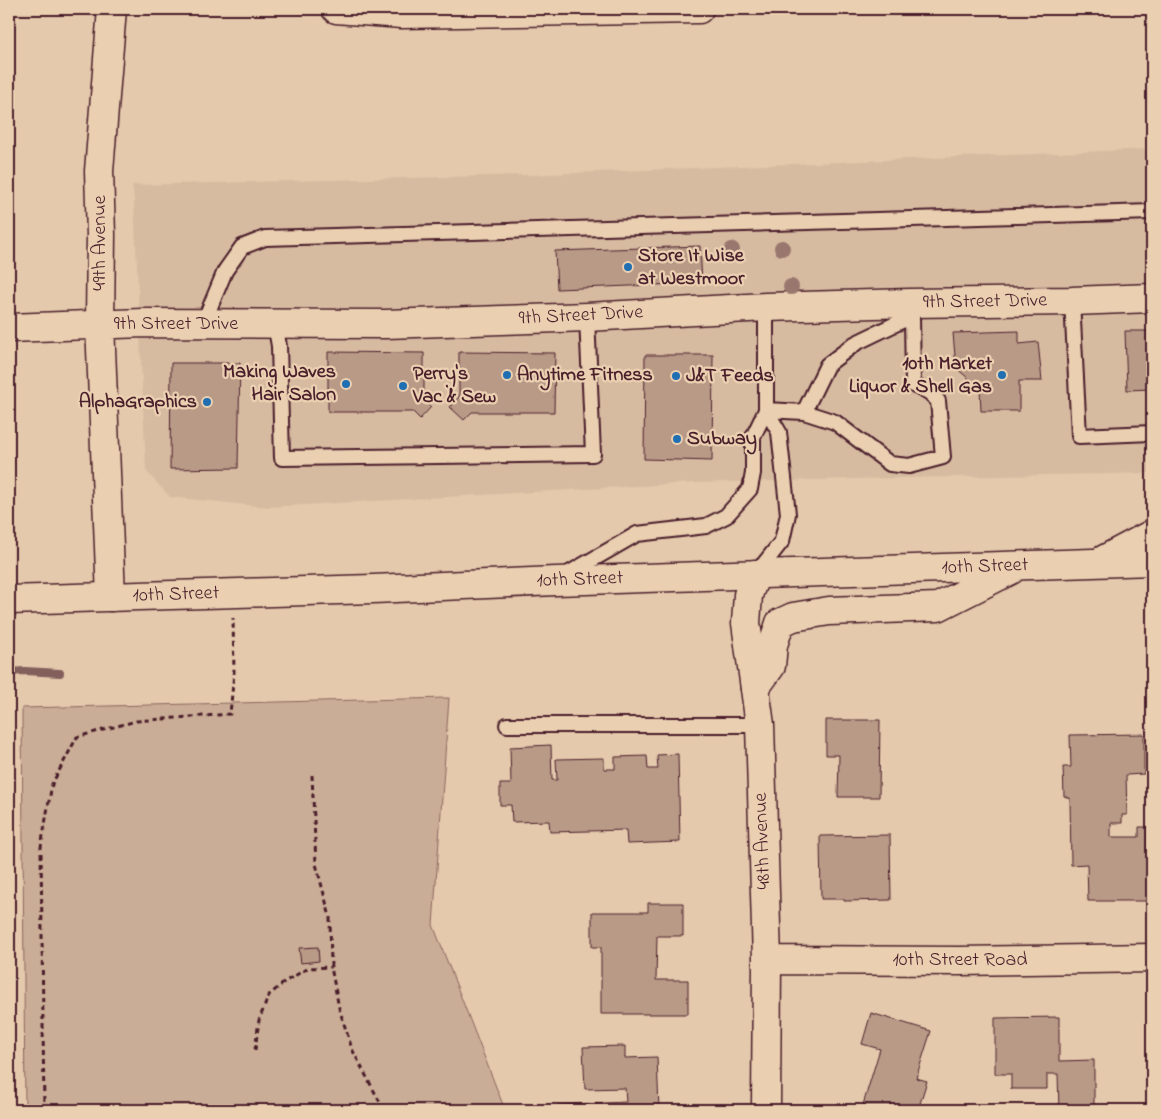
<svg xmlns="http://www.w3.org/2000/svg" width="1161" height="1119" viewBox="0 0 1161 1119" font-family="'Indie Flower',sans-serif">
  <style>
    .built { fill: #d7bba1 }
    .green { fill: #caad96; stroke: #8a6660 }
    .lines { fill: none; stroke-linecap: round; stroke-linejoin: round }
    .stream { stroke: #835e5b; stroke-width: 8 }
    .building { fill: #b99a87; stroke: #4a1f2b }
    .service-casing { stroke: #4a1f2b; stroke-width: 18 }
    .minor-casing { stroke: #4a1f2b; stroke-width: 31 }
    .primary-casing { stroke: #4a1f2b; stroke-width: 31 }
    .path { stroke: #4a1f2b; stroke-width: 3; stroke-dasharray: 5 4; stroke-linecap: butt }
    .service { stroke: #ead0b1; stroke-width: 14 }
    .minor { stroke: #ead0b1; stroke-width: 28 }
    .primary { stroke: #ead0b1; stroke-width: 28 }
    .tree { fill: #9a776e }
    .poi-dot { fill: #1f6fb2; stroke: #ead0b1; stroke-width: 2 }
    .labels { text-anchor: middle; dominant-baseline: central; stroke-width: 4.5; stroke-linejoin: round; paint-order: stroke }
    .street-label { font-size: 20px; fill: #4a1f2b; stroke: #ead0b1 }
    .poi-label { font-size: 20px; font-weight: bold; fill: #4a1f2b; stroke: #ead0b1; text-anchor: start }
  </style>
  <rect width="100%" height="100%" fill="#e4c9ac"/>
  <filter id="ink" filterUnits="userSpaceOnUse"><feTurbulence type="fractalNoise" baseFrequency=".02" numOctaves="2"/><feDisplacementMap in="SourceGraphic" scale="10" xChannelSelector="R" yChannelSelector="G"/><feConvolveMatrix kernelMatrix="1 2 1 2 8 2 1 2 1" color-interpolation-filters="sRGB"/></filter>
  <g filter="url(#ink)">
    <path class="built" d="M 1152,149 L 1152,473 L 853,479 L 693,483 L 268,507 L 170,497 L 146,471 L 134,200 L 132,185 L 526,175 Z"/>
    <path class="green" d="M 449,698 L 433,925 L 505,1110 L 25,1110 L 22,708 Z"/>
    <g class="lines">
      <path class="stream" d="M 9,672 L 25,671 L 60,673"/>
    </g>
    <path class="building" d="M 700,246 L 702,283 L 557,289 L 555,251 Z
      M 1019,331 L 1019,344 L 1038,342 L 1042,381 L 1019,381 L 1019,411 L 981,411 L 980,388 L 956,368 L 953,333 Z
      M 1125,331 L 1152,331 L 1152,389 L 1127,390 Z
      M 328,352 L 424,353 L 424,400 L 431,407 L 420,419 L 413,412 L 328,412 Z
      M 459,352 L 555,353 L 554,412 L 472,412 L 464,420 L 450,407 L 459,397 Z
      M 645,355 L 713,355 L 712,461 L 644,459 Z
      M 171,363 L 240,363 L 238,468 L 170,469 Z
      M 826,720 L 880,720 L 879,797 L 838,797 L 839,755 L 826,755 Z
      M 1144,734 L 1144,774 L 1126,775 L 1127,815 L 1122,815 L 1122,823 L 1111,823 L 1111,837 L 1139,837 L 1139,827 L 1152,827 L 1152,844 L 1150,844 L 1151,901 L 1088,901 L 1087,864 L 1071,865 L 1070,798 L 1064,796 L 1063,767 L 1071,767 L 1070,735 Z
      M 551,745 L 552,780 L 557,780 L 556,759 L 604,758 L 604,769 L 615,769 L 615,757 L 647,756 L 648,769 L 658,769 L 657,755 L 678,754 L 680,842 L 627,844 L 626,830 L 550,832 L 549,821 L 512,822 L 511,805 L 500,805 L 500,784 L 511,784 L 510,747 Z
      M 890,835 L 891,900 L 844,901 L 844,899 L 821,899 L 820,836 Z
      M 648,903 L 683,903 L 683,936 L 657,936 L 656,980 L 688,980 L 688,1014 L 601,1014 L 601,947 L 592,947 L 592,912 L 648,912 Z
      M 318,947 L 319,961 L 301,963 L 299,948 Z
      M 871,1013 L 931,1031 L 916,1078 L 927,1081 L 918,1110 L 869,1110 L 862,1108 L 880,1049 L 862,1044 Z
      M 1059,1017 L 1059,1061 L 1094,1060 L 1094,1110 L 1059,1110 L 1058,1074 L 1047,1074 L 1047,1089 L 1011,1089 L 1011,1074 L 995,1074 L 995,1018 Z
      M 625,1046 L 625,1058 L 657,1057 L 659,1110 L 558,1110 L 558,1105 L 626,1102 L 625,1088 L 585,1089 L 583,1047 Z"/>
    <g class="lines">
      <g class="service-casing">
        <path id="service" d="M 1072,301 L 1079,436 L 1152,433
          M 275,323 L 279,346 L 282,458 L 593,454 L 587,317
          M 203,324 L 225,271 L 242,247 L 265,238 L 1152,212
          M 766,410 L 804,412 L 835,422 L 890,464 L 909,466 L 943,457 L 938,401 L 929,392 L 913,385 L 912,316 L 910,303
          M 804,412 L 827,365 L 856,343 L 912,316
          M 756,574 L 782,541 L 788,514 L 779,432 L 766,410
          M 564,576 L 637,534 L 706,526 L 726,516 L 750,489 L 753,473 L 753,437 L 766,410 L 766,307
          M 507,725 L 760,725"/>
      </g>
      <g class="minor-casing">
        <path id="minor" d="M 336,9 L 402,14 L 699,9
          M 9,328 L 143,323 L 386,324 L 587,317 L 766,307 L 910,303 L 1072,301 L 1152,298
          M 756,574 L 748,595 L 746,623 L 760,725 L 767,960 L 766,1110
          M 111,597 L 100,324 L 101,235 L 99,171 L 112,9
          M 767,960 L 960,961 L 1152,958"/>
      </g>
      <g class="primary-casing">
        <path id="primary" d="M 1103,560 L 1152,534
          M 9,600 L 373,589 L 556,581 L 1152,561
          M 755,688 L 771,666 L 773,645 L 780,623 L 793,617 L 829,611 L 938,607 L 1011,570"/>
      </g>
      <path class="path" d="M 312,775 L 316,864 L 330,917 L 331,967 L 339,1008 L 352,1049 L 384,1110
        M 255,1050 L 259,1020 L 269,995 L 286,981 L 308,968 L 331,967
        M 44,1110 L 41,847 L 52,784 L 77,737 L 136,721 L 230,714 L 234,673 L 233,618"/>
      <use href="#service" class="service"/>
      <use href="#minor" class="minor"/>
      <use href="#primary" class="primary"/>
    </g>
    <g class="tree">
      <circle cx="782" cy="248" r="8"/>
      <circle cx="732" cy="250" r="8"/>
      <circle cx="791" cy="287" r="8"/>
    </g>
  </g>
  <g class="poi-dot">
    <circle cx="628" cy="267" r="5"/>
    <circle cx="507" cy="375" r="5"/>
    <circle cx="1002" cy="375" r="5"/>
    <circle cx="676" cy="376" r="5"/>
    <circle cx="346" cy="384" r="5"/>
    <circle cx="403" cy="386" r="5"/>
    <circle cx="207" cy="402" r="5"/>
    <circle cx="677" cy="439" r="5"/>
  </g>
  <g class="labels">
    <g class="street-label">
      <text transform="translate(100 243) rotate(-90)">49th Avenue</text>
      <text transform="translate(985 302) rotate(-1)">9th Street Drive</text>
      <text transform="translate(581 316) rotate(-3)">9th Street Drive</text>
      <text x="176" y="324">9th Street Drive</text>
      <text transform="translate(985 567) rotate(-2)">10th Street</text>
      <text transform="translate(580 580) rotate(-2)">10th Street</text>
      <text transform="translate(176 595) rotate(-2)">10th Street</text>
      <text transform="translate(763 841) rotate(-92)">48th Avenue</text>
      <text x="960" y="960">10th Street Road</text>
    </g>
    <g class="poi-label">
      <text x="638" y="256">Store It Wise<tspan x="638" dy="23">at Westmoor</tspan></text>
      <text x="992" y="364" text-anchor="end">10th Market<tspan x="992" dy="23">Liquor &amp; Shell Gas</tspan></text>
      <text x="336" y="372" text-anchor="end">Making Waves<tspan x="336" dy="23">Hair Salon</tspan></text>
      <text x="413" y="374">Perry's<tspan x="413" dy="23">Vac &amp; Sew</tspan></text>
      <text x="517" y="375">Anytime Fitness</text>
      <text x="686" y="376">J&amp;T Feeds</text>
      <text x="197" y="402" text-anchor="end">AlphaGraphics</text>
      <text x="687" y="439">Subway</text>
    </g>
  </g>
  <rect width="1161" height="1119" fill="none" stroke="#ead0b1" stroke-width="30"/>
  <rect x="15" y="15" width="1131" height="1089" fill="none" stroke="#4a1f2b" stroke-width="2" filter="url(#ink)"/>
</svg>
